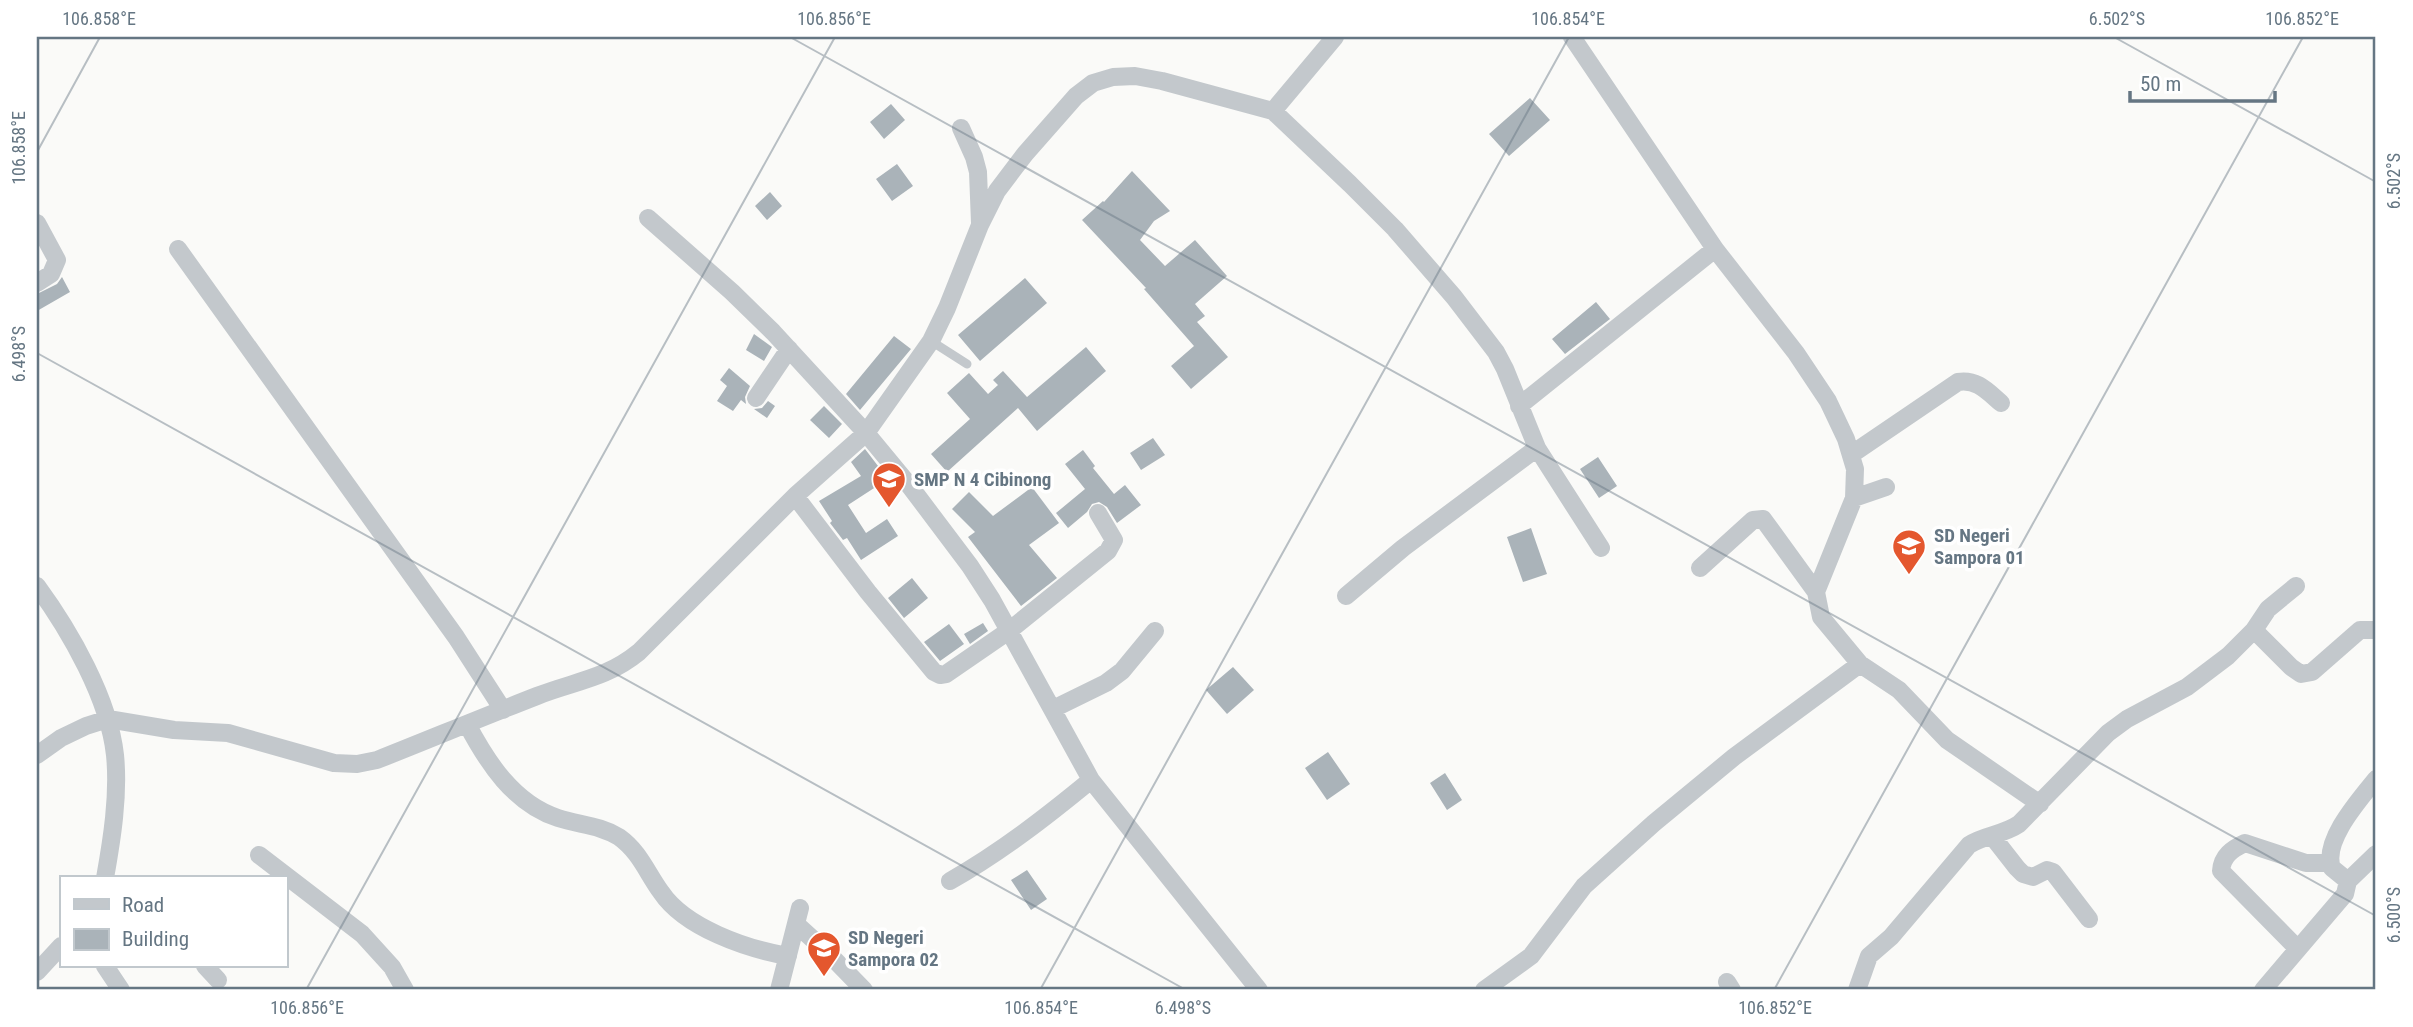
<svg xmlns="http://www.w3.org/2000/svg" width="2413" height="1027" viewBox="0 0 2413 1027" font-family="'Roboto Condensed',sans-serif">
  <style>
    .building { fill: #aab3b9 }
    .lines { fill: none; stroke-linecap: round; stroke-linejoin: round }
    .lane { stroke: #c3c8cc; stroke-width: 9 }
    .street { stroke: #c3c8cc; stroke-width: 18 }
    .ticks { fill: none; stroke: #657683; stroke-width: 2; stroke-opacity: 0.45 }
    .labels { text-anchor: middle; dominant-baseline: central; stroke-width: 7; stroke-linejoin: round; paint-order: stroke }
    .poi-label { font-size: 19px; font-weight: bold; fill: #657683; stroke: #fff; text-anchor: start }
    .neatline { fill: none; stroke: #657683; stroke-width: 2.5 }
    .ticks-label { font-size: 18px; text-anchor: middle; fill: #657683 }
  </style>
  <rect width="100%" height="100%" fill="#fafaf8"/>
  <path class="building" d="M 1530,98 L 1550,120 L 1509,156 L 1489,134 Z
    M 891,104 L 905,120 L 884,139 L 870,122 Z
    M 897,164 L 913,186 L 892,201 L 876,179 Z
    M 1132,171 L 1170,211 L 1154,221 L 1140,240 L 1165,266 L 1195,240 L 1227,276 L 1195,304 L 1205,316 L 1197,322 L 1228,357 L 1191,389 L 1171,366 L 1194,346 L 1144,289 L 1146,288 L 1082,220 L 1103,201 L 1104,202 Z
    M 770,192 L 782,206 L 767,220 L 755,206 Z
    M 62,277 L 70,292 L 37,311 L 37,294 L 57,284 Z
    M 1025,278 L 1047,303 L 980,361 L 958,335 Z
    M 1596,302 L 1610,319 L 1565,354 L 1552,339 Z
    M 754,334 L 772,347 L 764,361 L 746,350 Z
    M 894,336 L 911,349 L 860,410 L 846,394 Z
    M 1086,347 L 1106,371 L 1037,431 L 1018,408 L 947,472 L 931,454 L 970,419 L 947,393 L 969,373 L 988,394 L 998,385 L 993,380 L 1003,371 L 1027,397 Z
    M 729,368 L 750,386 L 745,397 L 746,404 L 741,400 L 733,411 L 717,401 L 727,386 L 720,380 Z
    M 768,401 L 775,406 L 767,418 L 754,409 L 762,408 Z
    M 824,406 L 842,424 L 829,438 L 810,420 Z
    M 1153,438 L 1165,455 L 1141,470 L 1130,453 Z
    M 865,449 L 888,479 L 848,505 L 866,533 L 887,519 L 898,536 L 861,560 L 847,538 L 843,540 L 830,523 L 832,521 L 819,501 L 861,476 L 851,462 Z
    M 1083,450 L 1095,466 L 1093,468 L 1114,494 L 1125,485 L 1141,505 L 1117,523 L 1107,507 L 1099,502 L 1092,504 L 1087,512 L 1068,528 L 1056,513 L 1085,489 L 1065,464 Z
    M 1598,457 L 1617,486 L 1599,498 L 1580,469 Z
    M 1032,487 L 1059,523 L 1029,545 L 1057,578 L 1021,606 L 968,537 L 975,532 L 952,509 L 969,492 L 993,516 Z
    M 1531,528 L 1547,574 L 1523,582 L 1507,537 Z
    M 912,578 L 928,598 L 904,618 L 888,598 Z
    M 983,623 L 988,631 L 970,644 L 964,634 Z
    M 949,624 L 964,644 L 940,661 L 924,642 Z
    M 1233,667 L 1254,690 L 1227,714 L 1206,690 Z
    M 1328,752 L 1350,784 L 1327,800 L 1305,768 Z
    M 1445,773 L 1462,800 L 1447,810 L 1430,783 Z
    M 1027,870 L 1047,899 L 1031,910 L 1011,880 Z"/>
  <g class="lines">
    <path class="lane" d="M 931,341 L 967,364"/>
    <path class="street" d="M 1572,37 L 1715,249 L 1796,353 L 1828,401 L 1846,439 L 1855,469 L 1854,498 L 1816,592 L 1821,617 L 1860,664 L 1899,690 L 1947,740 L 2040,804
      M 1273,111 L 1335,37
      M 961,128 L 974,157 L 978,172 L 980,223
      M 648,218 L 732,292 L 773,332 L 866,433 L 909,485 L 970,566 L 992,600 L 1091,780 L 1259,990
      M 37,223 L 57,260 L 51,274 L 37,283
      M 178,249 L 456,637 L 503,710
      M 756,398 L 789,349
      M 1519,406 L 1715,249
      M 1852,454 L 1958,382 C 1977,379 1987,391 2001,403
      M 795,496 L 868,592 L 934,672 L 940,675 L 946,674 L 1010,630 L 1108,551 L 1114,540 L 1098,513
      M 1854,498 L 1886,487
      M 1700,568 L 1753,520 L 1763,519 L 1816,592
      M 37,586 C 70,631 109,699 115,755 C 119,795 112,839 105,878
      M 1346,596 L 1403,548 L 1537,448
      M 2254,630 L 2291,667 L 2301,674 L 2312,672 L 2360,630 L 2376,630
      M 1053,709 L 1106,683 L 1122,671 L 1155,631
      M 467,724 C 487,762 514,804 558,818 C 579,825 600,825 619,837 C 640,852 647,873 661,892 C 685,928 747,949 788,956
      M 37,755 L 61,738 L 86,726 L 108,719 L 174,730 L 228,733 L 334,763 L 357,764 L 377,760 C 430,739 483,717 537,696 C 575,681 606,679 639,652 L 795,496 L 866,433 L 931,341 L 947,308 L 980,225 L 997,191 L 1025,154 L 1076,96 L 1093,83 L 1113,77 L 1135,76 L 1162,81 L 1273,111 L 1350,184 L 1395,229 L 1454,297 L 1496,352 L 1505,369 L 1537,448 L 1601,548
      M 1992,836 L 2017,868 L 2023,874 L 2033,877 L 2047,870 L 2053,872 L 2089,919
      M 259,855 L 362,934 L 392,967 L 405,990
      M 950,881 C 1001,852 1046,817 1091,780
      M 2348,881 L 2376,854
      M 796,924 L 828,953 L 864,990
      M 2298,949 L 2221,871 C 2222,856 2232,849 2245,843 L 2306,863 L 2330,863
      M 105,966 L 121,990
      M 205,966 L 218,980
      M 37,972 L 61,946
      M 1727,982 L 1732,990
      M 779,990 L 800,908
      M 1484,990 L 1531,956 L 1584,886 L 1654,823 L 1734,757 L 1860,664
      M 1857,990 L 1869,956 L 1891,937 L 1969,845 C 1984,835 2003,835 2019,824 L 2108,733 L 2127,719 L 2187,687 L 2228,656 L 2254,630 L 2268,609 L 2296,586
      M 2263,990 L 2345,894 L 2348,881 L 2332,868 C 2322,841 2360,799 2376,779"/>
  </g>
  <path class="ticks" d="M 790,37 L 2376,916M 2114,37 L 2376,182M 37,152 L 100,37M 37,353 L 1186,990M 306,990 L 835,37M 1040,990 L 1569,37M 1774,990 L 2303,37"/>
  <defs>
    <g id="school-pin" transform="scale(1.75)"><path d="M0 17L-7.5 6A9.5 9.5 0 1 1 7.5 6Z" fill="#e4572e" stroke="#fff"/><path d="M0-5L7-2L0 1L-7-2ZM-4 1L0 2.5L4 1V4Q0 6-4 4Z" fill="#fff"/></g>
  </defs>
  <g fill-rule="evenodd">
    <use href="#school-pin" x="889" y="479"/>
    <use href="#school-pin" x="1909" y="546"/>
    <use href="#school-pin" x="824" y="948"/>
  </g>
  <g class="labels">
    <g class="poi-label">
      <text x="914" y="479">SMP N 4 Cibinong</text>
      <text x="1934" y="535">SD Negeri<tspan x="1934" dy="22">Sampora 01</tspan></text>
      <text x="848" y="937">SD Negeri<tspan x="848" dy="22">Sampora 02</tspan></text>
    </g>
  </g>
  <rect width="2413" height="1027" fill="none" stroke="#ffffff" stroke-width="77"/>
  <rect x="60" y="876" width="228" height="91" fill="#ffffff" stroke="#c1c8cd" stroke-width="2"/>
  <rect x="74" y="899" width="35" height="10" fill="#c3c8cc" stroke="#c1c8cd" stroke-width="2"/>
  <text x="122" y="912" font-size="21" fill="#657683">Road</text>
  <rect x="74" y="929" width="35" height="21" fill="#aab3b9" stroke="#c1c8cd" stroke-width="2"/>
  <text x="122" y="946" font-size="21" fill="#657683">Building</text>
  <path d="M2130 91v10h145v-10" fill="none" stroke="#657683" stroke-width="3.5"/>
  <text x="2140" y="91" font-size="21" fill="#657683" stroke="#ffffff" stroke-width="5" paint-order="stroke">50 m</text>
  <rect x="38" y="38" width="2336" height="950" class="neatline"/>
  <g class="ticks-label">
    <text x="99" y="25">106.858°E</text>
    <text x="834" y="25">106.856°E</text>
    <text x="1568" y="25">106.854°E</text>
    <text x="2117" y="25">6.502°S</text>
    <text x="2302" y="25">106.852°E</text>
    <text transform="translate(19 148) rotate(-90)" y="6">106.858°E</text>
    <text transform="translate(2394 181) rotate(-90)" y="6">6.502°S</text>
    <text transform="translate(19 354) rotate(-90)" y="6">6.498°S</text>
    <text transform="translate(2394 915) rotate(-90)" y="6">6.500°S</text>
    <text x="307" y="1014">106.856°E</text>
    <text x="1041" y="1014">106.854°E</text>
    <text x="1183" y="1014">6.498°S</text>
    <text x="1775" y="1014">106.852°E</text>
  </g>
</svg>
